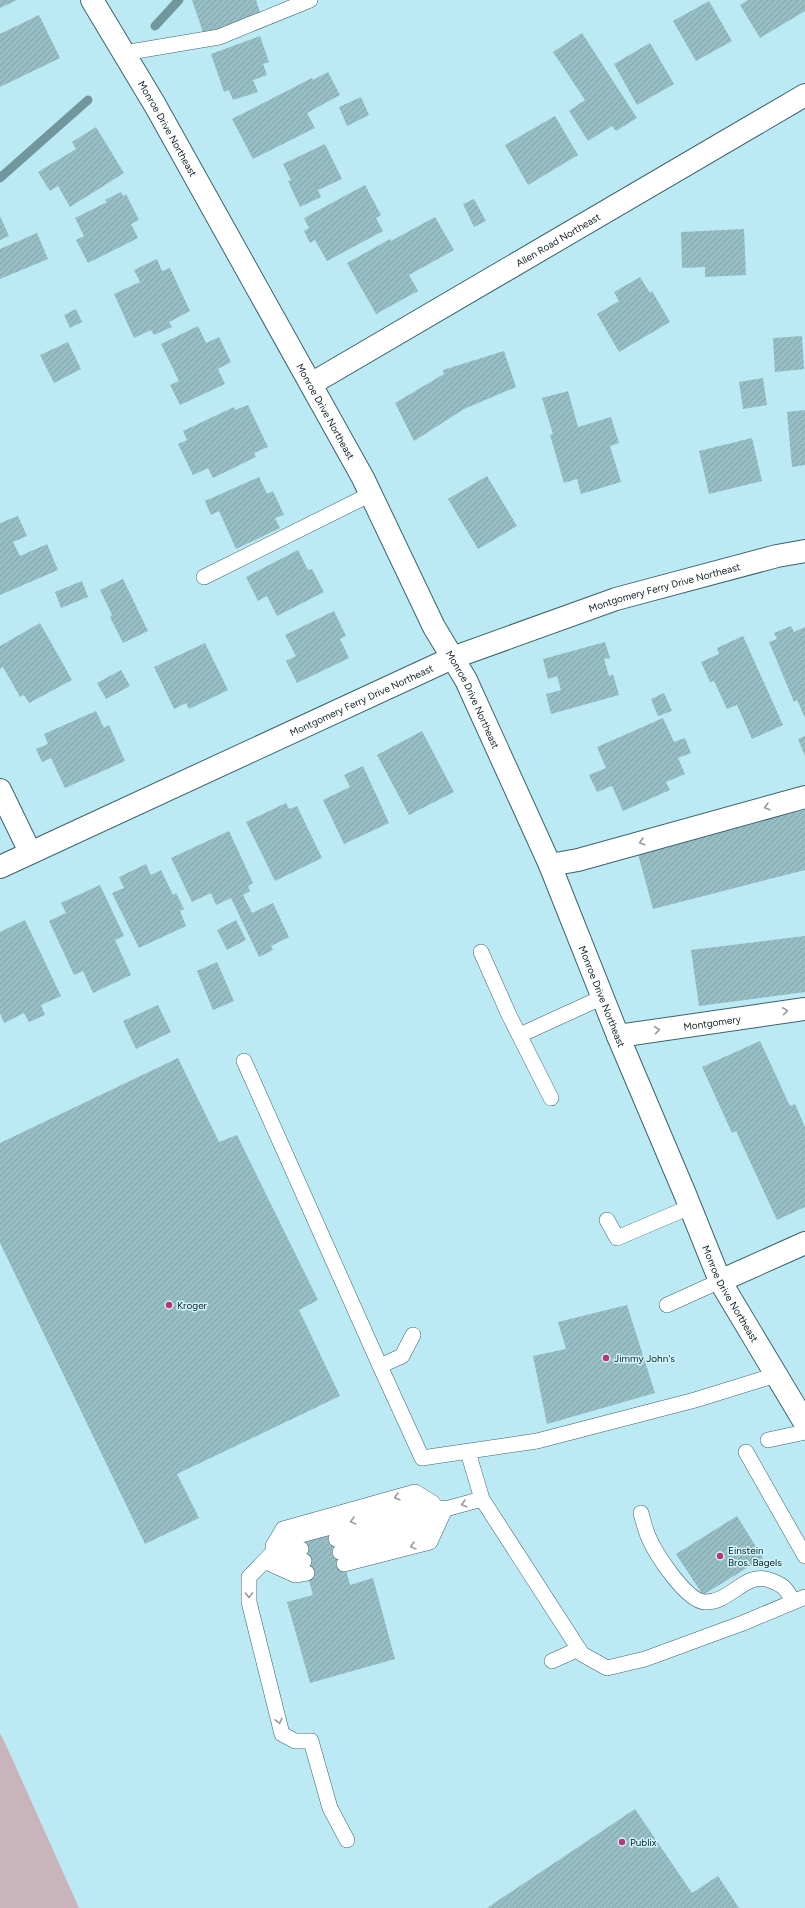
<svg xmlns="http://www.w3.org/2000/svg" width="805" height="1908" viewBox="0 0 805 1908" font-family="Figtree,sans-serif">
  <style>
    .grass { fill: #cab4bc }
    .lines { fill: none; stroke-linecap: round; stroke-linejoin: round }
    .stream { stroke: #71969e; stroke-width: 9 }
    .building { fill: url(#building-hatch) }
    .service-casing { stroke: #3a636c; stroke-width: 16 }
    .minor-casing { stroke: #3a636c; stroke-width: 24 }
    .secondary-casing { stroke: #3a636c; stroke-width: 24 }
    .service { stroke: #fff; stroke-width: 15 }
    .minor { stroke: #fff; stroke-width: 22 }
    .secondary { stroke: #fff; stroke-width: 22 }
    .oneway { stroke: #939b9c }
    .poi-dot { fill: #ba3579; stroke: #d1f5fd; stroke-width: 1.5 }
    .labels { text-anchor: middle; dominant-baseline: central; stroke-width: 3; stroke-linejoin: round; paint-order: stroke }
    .street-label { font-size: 10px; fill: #0e2023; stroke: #d1f5fd }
    .poi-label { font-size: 10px; fill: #0e2023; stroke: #d1f5fd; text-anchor: start }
  </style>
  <defs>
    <pattern id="building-hatch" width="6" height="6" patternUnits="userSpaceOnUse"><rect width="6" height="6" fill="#97bdc5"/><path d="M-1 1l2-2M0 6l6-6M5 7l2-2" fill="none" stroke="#81a2a9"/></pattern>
  </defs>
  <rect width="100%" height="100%" fill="#bceaf4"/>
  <path class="grass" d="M 0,1733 L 11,1756 L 79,1908 L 0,1908 Z"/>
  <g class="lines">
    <path class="stream" d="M 155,26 L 179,0
      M 0,178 L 88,100"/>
  </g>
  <path class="building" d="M 0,0 L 17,0 L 0,8 Z
    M 192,0 L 256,0 L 261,15 L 204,35 Z
    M 748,0 L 805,0 L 805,11 L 760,38 L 740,5 Z
    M 709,1 L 732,41 L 696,61 L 673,21 Z
    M 39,15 L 60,58 L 0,87 L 0,34 Z
    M 582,33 L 637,118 L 616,131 L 612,126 L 588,141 L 569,111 L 585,100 L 553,52 Z
    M 260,36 L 269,62 L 263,64 L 267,75 L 253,80 L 258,92 L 233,100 L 229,90 L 224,92 L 211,54 Z
    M 650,43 L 674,84 L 637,105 L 614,64 Z
    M 328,72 L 340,95 L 307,113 L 315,128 L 253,159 L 232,119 L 312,78 L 313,80 Z
    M 361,97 L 369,115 L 347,126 L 339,107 Z
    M 555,116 L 578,155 L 528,185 L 505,145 Z
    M 96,127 L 124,173 L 70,207 L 58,186 L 50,191 L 38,172 L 76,149 L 72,142 Z
    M 325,144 L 342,179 L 318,190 L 321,197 L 300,207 L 288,181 L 291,180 L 283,164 Z
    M 365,185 L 381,215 L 376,218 L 383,231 L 327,261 L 315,240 L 310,243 L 304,231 L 309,228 L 304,218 Z
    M 121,192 L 123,196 L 126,194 L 139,220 L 131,224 L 138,238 L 88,263 L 76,240 L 84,236 L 75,218 L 107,202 L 105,200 Z
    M 474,199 L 486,221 L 474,227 L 463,204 Z
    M 0,216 L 9,236 L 0,240 Z
    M 435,217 L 454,250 L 409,275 L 418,291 L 376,314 L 347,263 L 390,239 L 391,241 Z
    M 744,229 L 746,275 L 705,277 L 705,267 L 682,268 L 681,232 Z
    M 37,233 L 48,259 L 0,279 L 0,249 Z
    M 157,259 L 162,271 L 170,268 L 190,311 L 169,322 L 172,327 L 154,335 L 151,330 L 134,338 L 114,294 L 140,282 L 134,270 Z
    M 640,277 L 650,293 L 652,291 L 670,322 L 619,352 L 597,314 L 619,301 L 614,292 Z
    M 76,309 L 82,322 L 70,328 L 64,315 Z
    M 198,326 L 206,343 L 219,337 L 231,362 L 218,369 L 225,384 L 180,405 L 170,385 L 179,381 L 161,344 Z
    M 802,336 L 804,369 L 775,372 L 773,338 Z
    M 68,342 L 81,369 L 54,383 L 40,355 Z
    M 504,351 L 516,387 L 464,409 L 414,441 L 395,403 L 444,374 L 443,370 Z
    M 763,378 L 767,405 L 743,409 L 739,382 Z
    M 568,391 L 578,427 L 611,417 L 619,443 L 610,446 L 621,482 L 581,494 L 577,479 L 564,483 L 550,435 L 553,434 L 542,398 Z
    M 248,405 L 268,447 L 254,453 L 256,457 L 213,478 L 208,468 L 193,475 L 178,444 L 187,440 L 183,431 L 234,407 L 235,410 Z
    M 805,410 L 805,465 L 792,467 L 787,412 Z
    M 752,438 L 762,481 L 709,494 L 699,451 Z
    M 487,476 L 517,526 L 478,549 L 448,499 Z
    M 259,477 L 267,494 L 273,491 L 284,515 L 275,518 L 280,528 L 236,549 L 219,511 L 211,515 L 205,501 Z
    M 18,516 L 27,536 L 13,542 L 20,556 L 47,544 L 58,570 L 0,595 L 0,523 Z
    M 298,550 L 308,570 L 312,569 L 324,592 L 277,616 L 267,596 L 258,601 L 246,577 Z
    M 123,579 L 148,631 L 123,643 L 110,617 L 112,615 L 100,590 Z
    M 82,581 L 88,597 L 61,608 L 55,592 Z
    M 334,611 L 346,636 L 340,639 L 349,658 L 297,683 L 286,661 L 296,656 L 285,635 Z
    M 40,623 L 72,680 L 29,703 L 24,695 L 20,697 L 3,667 L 0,669 L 0,646 Z
    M 791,626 L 794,632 L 805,627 L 805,718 L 797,700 L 794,702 L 769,642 L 777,639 L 774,633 Z
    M 743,636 L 783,725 L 752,739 L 737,705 L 727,709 L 714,681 L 710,682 L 701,662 L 719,654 L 717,648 Z
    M 605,642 L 610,658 L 604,659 L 609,676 L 613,674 L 619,695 L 551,714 L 546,694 L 561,690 L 557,676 L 548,679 L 543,659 Z
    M 205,643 L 228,690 L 189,709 L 186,703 L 174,709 L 154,667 Z
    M 121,670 L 130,686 L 106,699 L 97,683 Z
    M 664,693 L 672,711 L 658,716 L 651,699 Z
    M 96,711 L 104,728 L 109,725 L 125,761 L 65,788 L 51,758 L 42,762 L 36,749 L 48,744 L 44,734 Z
    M 663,718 L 674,742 L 685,738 L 691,753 L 678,758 L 685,774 L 666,782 L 670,790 L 623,811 L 612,786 L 597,792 L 589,775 L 606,768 L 597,747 Z
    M 422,731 L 454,792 L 409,815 L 377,755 Z
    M 805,736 L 805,756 L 798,739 Z
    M 363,766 L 389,823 L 344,844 L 323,800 L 350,787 L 344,775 Z
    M 286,803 L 289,809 L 297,806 L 322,858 L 275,881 L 246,822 Z
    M 805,810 L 805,870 L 653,909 L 638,854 Z
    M 229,831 L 253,883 L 248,886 L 250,891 L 243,895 L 252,913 L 273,903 L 289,937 L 271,946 L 273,950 L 259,957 L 231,898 L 216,905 L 211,893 L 192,902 L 171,858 Z
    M 146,864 L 151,875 L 161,870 L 173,895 L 176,893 L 184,909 L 180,911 L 186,926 L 139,948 L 112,893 L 124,888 L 119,877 Z
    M 100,885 L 124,936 L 115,940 L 131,975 L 93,993 L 83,971 L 74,975 L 49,921 L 66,913 L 61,903 Z
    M 25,920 L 61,996 L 41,1005 L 45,1015 L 29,1022 L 24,1013 L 4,1023 L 0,1013 L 0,932 Z
    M 236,920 L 246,940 L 227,950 L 217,930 Z
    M 805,936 L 805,992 L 699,1006 L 691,950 Z
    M 217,962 L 234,1001 L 213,1010 L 197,971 Z
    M 158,1005 L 171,1032 L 136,1049 L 123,1021 Z
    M 760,1041 L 790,1106 L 795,1104 L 805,1127 L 805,1207 L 777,1220 L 736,1131 L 732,1133 L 702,1067 Z
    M 178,1058 L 219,1142 L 237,1135 L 318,1300 L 299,1310 L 340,1396 L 177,1474 L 199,1518 L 145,1544 L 0,1243 L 0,1143 Z
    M 627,1305 L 655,1393 L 547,1424 L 533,1356 L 566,1349 L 558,1322 Z
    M 737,1516 L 763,1558 L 703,1595 L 676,1554 Z
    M 334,1528 L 350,1585 L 373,1578 L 395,1659 L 310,1683 L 287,1602 L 313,1595 L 297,1538 Z
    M 635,1809 L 692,1893 L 718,1876 L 739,1908 L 487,1908 Z"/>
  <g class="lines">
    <g class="service-casing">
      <path id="service" d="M 124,53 L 219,37 L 310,0
        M 204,577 L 371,494
        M 481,952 L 509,1015 L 551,1098
        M 520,1035 L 603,997
        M 244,1061 L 380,1366 L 402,1356 L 413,1335
        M 607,1220 L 617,1238 L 690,1207
        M 667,1305 L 720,1281
        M 380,1366 L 422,1458 L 537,1441 L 695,1400 L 776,1375
        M 768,1440 L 805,1432
        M 468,1452 L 482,1499 L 582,1654 L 607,1668 L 645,1659 L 743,1623 L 805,1597
        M 746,1452 L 805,1556
        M 641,1513 C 643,1520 645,1529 648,1536 C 655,1553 686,1601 705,1602 C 731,1603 746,1569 772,1581 C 785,1586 786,1589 793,1601
        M 336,1539 L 482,1499
        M 273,1546 L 283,1529 L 415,1492 L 433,1503
        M 340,1552 L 424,1530 L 438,1516
        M 268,1560 L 301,1549
        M 264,1561 L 295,1575 L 307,1573
        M 274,1562 L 293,1564 L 304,1561
        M 344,1564 L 430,1542 L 445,1509
        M 552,1661 L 579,1649
        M 347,1840 L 330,1808 L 311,1741 L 295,1741 L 282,1734 L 249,1602 L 249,1577 L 286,1539 L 417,1504 L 445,1509"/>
    </g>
    <g class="minor-casing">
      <g id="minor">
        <path id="s1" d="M 311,384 L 805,95"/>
        <path d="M 0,790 L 30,852"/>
        <path d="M 550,865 L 578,860 L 805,797"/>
        <path id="s2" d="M 0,867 L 452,658 L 616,599 L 777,556 L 805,551"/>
        <path id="s3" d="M 618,1036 L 805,1009"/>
        <path d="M 720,1281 L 805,1243"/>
      </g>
    </g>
    <g class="secondary-casing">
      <g id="secondary">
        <path id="s4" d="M 92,0 L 155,105 L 363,478 L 434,627 L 466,680 L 550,865 L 618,1036 L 685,1194 L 720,1281 L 805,1423"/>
      </g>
    </g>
    <use href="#service" class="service"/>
    <use href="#minor" class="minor"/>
    <use href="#secondary" class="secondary"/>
  </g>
  <defs><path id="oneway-chevron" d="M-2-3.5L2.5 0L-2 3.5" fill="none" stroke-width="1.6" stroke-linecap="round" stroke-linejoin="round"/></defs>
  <g class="oneway">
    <use href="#oneway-chevron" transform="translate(767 807) rotate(164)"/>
    <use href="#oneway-chevron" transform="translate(642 842) rotate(164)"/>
    <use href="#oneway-chevron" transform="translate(785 1011) rotate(-8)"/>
    <use href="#oneway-chevron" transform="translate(657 1030) rotate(-8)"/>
    <use href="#oneway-chevron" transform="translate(397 1497) rotate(164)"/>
    <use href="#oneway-chevron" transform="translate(464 1504) rotate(164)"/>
    <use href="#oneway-chevron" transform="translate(353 1521) rotate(165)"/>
    <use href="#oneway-chevron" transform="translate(413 1546) rotate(165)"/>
    <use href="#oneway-chevron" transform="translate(249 1595) rotate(90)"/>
    <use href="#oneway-chevron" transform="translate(279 1721) rotate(77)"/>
  </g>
  <g class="poi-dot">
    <circle cx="169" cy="1305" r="4"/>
    <circle cx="606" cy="1358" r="4"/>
    <circle cx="720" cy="1556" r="4"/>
    <circle cx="622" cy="1842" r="4"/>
  </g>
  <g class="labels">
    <g class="street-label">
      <text stroke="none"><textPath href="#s4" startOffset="149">Monroe Drive Northeast</textPath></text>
      <text stroke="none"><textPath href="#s1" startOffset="286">Allen Road Northeast</textPath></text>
      <text stroke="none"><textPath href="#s4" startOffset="473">Monroe Drive Northeast</textPath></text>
      <text stroke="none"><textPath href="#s2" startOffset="722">Montgomery Ferry Drive Northeast</textPath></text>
      <text stroke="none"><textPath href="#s2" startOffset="398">Montgomery Ferry Drive Northeast</textPath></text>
      <text stroke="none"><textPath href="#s4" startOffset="797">Monroe Drive Northeast</textPath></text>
      <text stroke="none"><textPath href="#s4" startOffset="1121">Monroe Drive Northeast</textPath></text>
      <text stroke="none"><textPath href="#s3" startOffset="95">Montgomery</textPath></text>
      <text stroke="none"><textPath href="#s4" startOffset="1445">Monroe Drive Northeast</textPath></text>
    </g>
    <g class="poi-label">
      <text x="177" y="1305">Kroger</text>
      <text x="614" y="1358">Jimmy John's</text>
      <text x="728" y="1550">Einstein<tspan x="728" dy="12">Bros. Bagels</tspan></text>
      <text x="630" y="1842">Publix</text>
    </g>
  </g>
</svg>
